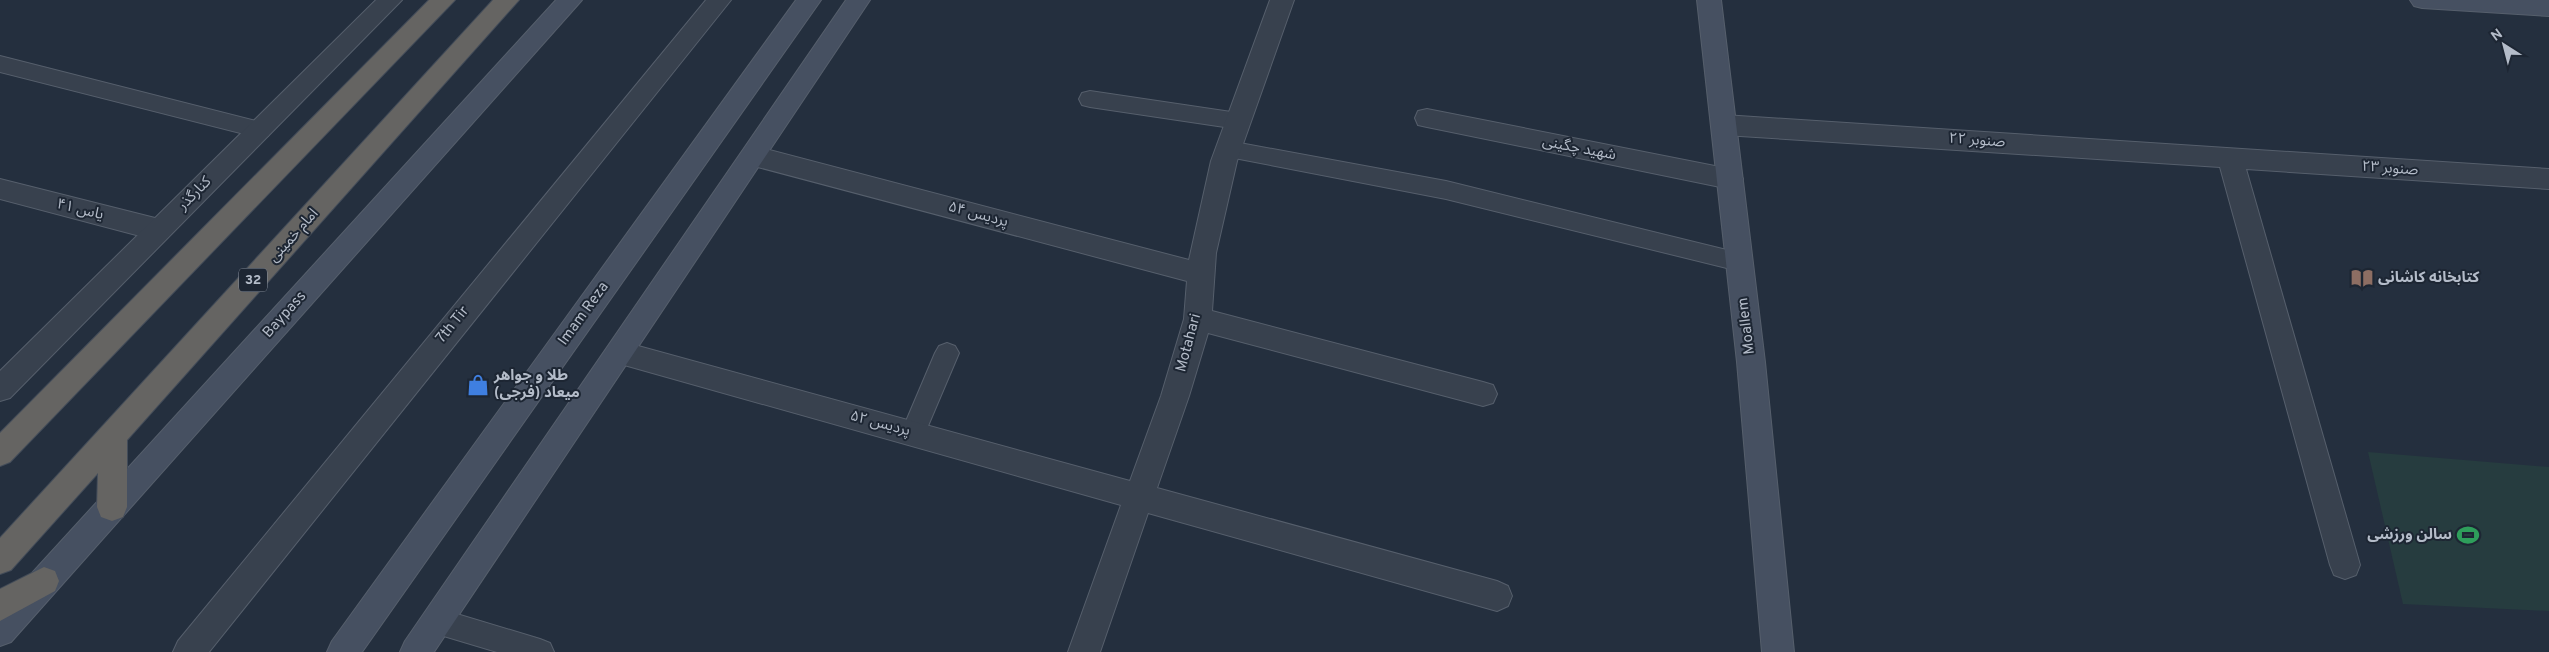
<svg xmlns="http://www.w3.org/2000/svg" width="2549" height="652" viewBox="0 0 2549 652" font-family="Overpass,'Noto Sans Arabic',sans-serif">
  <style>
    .green { fill: #263c3f }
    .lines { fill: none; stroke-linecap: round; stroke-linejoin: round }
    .service-casing { stroke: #565f6c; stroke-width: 2 }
    .minor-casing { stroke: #565f6c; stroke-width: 2 }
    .tertiary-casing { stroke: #565f6c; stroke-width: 2 }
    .secondary-casing { stroke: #565f6c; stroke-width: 2 }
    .trunk-casing { stroke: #434c59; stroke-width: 2 }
    .service { fill: #38414e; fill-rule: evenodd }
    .minor { fill: #38414e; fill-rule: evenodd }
    .tertiary { fill: #38414e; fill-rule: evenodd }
    .secondary { fill: #465061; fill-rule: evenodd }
    .trunk { fill: #656462; fill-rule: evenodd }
    .labels { text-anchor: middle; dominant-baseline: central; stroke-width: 4; stroke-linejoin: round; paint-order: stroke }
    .shield { fill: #1d2633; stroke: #878f9c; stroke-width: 1 }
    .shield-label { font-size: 14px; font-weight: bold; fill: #b4bcc9 }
    .street-label { font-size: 15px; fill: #b4bcc9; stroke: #1d2633 }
    .poi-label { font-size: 15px; font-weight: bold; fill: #b4bcc9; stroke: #1d2633; text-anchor: start }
  </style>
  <rect width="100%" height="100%" fill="#242f3e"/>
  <path class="green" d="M 2368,452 L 2549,467 L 2549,611 L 2403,604 Z"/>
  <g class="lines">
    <g class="service-casing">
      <path id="service" d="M 0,56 L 260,122 L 268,124 L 271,130 L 268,136 L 260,138 L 0,72 Z
        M 1090,91 L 1238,113 L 1246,115 L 1249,121 L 1246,127 L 1238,129 L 1090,107 L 1082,105 L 1079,99 L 1082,93 Z
        M 1229,141 L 1446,181 L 1739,253 L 1747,255 L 1751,262 L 1747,269 L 1739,271 L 1446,199 L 1229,157 L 1221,155 L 1218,149 L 1221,143 Z
        M 947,343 L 955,346 L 959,353 L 925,433 L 922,441 L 913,444 L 904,441 L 901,433 L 935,353 L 939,346 Z
        M 437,608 L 540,639 L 550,643 L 554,652 L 497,652 L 437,634 L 427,630 L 424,621 L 427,612 Z"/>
    </g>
    <g class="minor-casing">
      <path id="minor" d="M 706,0 L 731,0 L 209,652 L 173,652 L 178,641 Z
        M 1270,0 L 1294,0 L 1237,161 L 1216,253 L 1212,311 L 1483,382 L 1493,385 L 1497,394 L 1493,403 L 1483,406 L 1208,333 L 1189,396 L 1157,488 L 1497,581 L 1508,586 L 1512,596 L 1508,606 L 1497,611 L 1148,513 L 1100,652 L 1068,652 L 1121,505 L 610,361 L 606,353 L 610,345 L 620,341 L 1130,481 L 1161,396 L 1184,319 L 1187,281 L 754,166 L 745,163 L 741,156 L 745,149 L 754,146 L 1189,260 L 1211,161 Z
        M 1427,109 L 1730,169 L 1739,172 L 1743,179 L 1739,186 L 1730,189 L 1427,127 L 1418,125 L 1415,118 L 1418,111 Z
        M 1724,115 L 2549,169 L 2549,189 L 2246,169 L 2360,565 L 2356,575 L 2345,579 L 2334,575 L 2330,565 L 2220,167 L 1724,135 L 1715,132 L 1712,125 L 1715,118 Z
        M 0,179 L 159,219 L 168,223 L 172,230 L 168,237 L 159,241 L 0,199 Z"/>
    </g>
    <g class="tertiary-casing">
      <path id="tertiary" d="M 376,0 L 402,0 L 10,398 L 0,401 L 0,371 Z"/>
    </g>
    <g class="secondary-casing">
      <path id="secondary" d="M 556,0 L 582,0 L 11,642 L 0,646 L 0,608 Z
        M 796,0 L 821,0 L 362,652 L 327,652 L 332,641 Z
        M 846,0 L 870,0 L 434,652 L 400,652 L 405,641 Z
        M 1697,0 L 1721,0 L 1765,362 L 1794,652 L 1762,652 L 1737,362 Z
        M 2410,0 L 2549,0 L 2549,16 L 2422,8 L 2414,6 Z"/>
    </g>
    <g class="trunk-casing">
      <path id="trunk" d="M 429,0 L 455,0 L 10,462 L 0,466 L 0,433 Z
        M 493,0 L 519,0 L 127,440 L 127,507 L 123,517 L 112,521 L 101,517 L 97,507 L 98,473 L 11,570 L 0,574 L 0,538 Z
        M 44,567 L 55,571 L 59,581 L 55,591 L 0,621 L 0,589 Z"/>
    </g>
    <use href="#service" class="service"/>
    <use href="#minor" class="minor"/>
    <use href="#tertiary" class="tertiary"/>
    <use href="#secondary" class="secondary"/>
    <use href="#trunk" class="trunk"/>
  </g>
  <defs>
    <g id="library-bare" transform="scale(1.725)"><path d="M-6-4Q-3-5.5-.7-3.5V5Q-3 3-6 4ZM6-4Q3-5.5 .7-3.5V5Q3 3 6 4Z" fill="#8d6e63" stroke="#1d2633" stroke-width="2.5" paint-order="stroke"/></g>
    <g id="shop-bare" transform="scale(1.725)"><path d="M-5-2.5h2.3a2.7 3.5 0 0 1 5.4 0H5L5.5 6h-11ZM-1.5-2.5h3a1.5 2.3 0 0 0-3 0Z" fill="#3f7fe0" stroke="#1d2633" stroke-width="2.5" paint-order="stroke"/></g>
    <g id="stadium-bare" transform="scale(1.725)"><path d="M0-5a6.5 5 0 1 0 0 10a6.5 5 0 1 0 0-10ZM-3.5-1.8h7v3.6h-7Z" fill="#2e9e5b" stroke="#1d2633" stroke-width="2.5" paint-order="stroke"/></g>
  </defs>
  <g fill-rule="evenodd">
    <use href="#library-bare" x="2362" y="278"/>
    <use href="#shop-bare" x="478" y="385"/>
    <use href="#stadium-bare" x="2468" y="535"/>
  </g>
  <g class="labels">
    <rect class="shield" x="239" y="268.5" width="28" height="23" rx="4"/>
    <g class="shield-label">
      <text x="253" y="280">32</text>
    </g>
    <g class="street-label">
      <text transform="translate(1977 141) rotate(4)">صنوبر ۲۲</text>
      <text transform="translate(1579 149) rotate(11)">شهید چگینی</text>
      <text transform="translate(2390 169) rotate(4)">صنوبر ۲۳</text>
      <text transform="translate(195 194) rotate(-45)">کنارگذر</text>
      <text transform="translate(80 210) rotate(14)">یاس ۴۱</text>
      <text transform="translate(978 215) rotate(15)">پردیس ۵۴</text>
      <text transform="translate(294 236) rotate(-48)">امام خمینی</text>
      <text transform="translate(584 314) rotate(-54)">Imam Reza</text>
      <text transform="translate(285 315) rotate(-48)">Baypass</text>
      <text transform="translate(453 325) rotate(-51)">7th Tir</text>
      <text transform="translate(1747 326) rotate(-97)">Moallem</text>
      <text transform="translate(1189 343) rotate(-75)">Motahari</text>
      <text transform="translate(880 424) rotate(15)">پردیس ۵۲</text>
    </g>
    <g class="poi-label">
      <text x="2378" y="278">کتابخانه کاشانی</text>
      <text x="494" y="376">طلا و جواهر<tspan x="494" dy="17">میعاد (فرجی)</tspan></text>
      <text x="2452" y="535" text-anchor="end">سالن ورزشی</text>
    </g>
  </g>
  <g transform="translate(2504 45) rotate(324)" stroke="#1d2633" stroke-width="4" paint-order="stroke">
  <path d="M0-4L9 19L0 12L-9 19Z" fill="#b4bcc9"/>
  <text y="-8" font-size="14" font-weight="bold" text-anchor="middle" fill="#b4bcc9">N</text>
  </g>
</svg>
